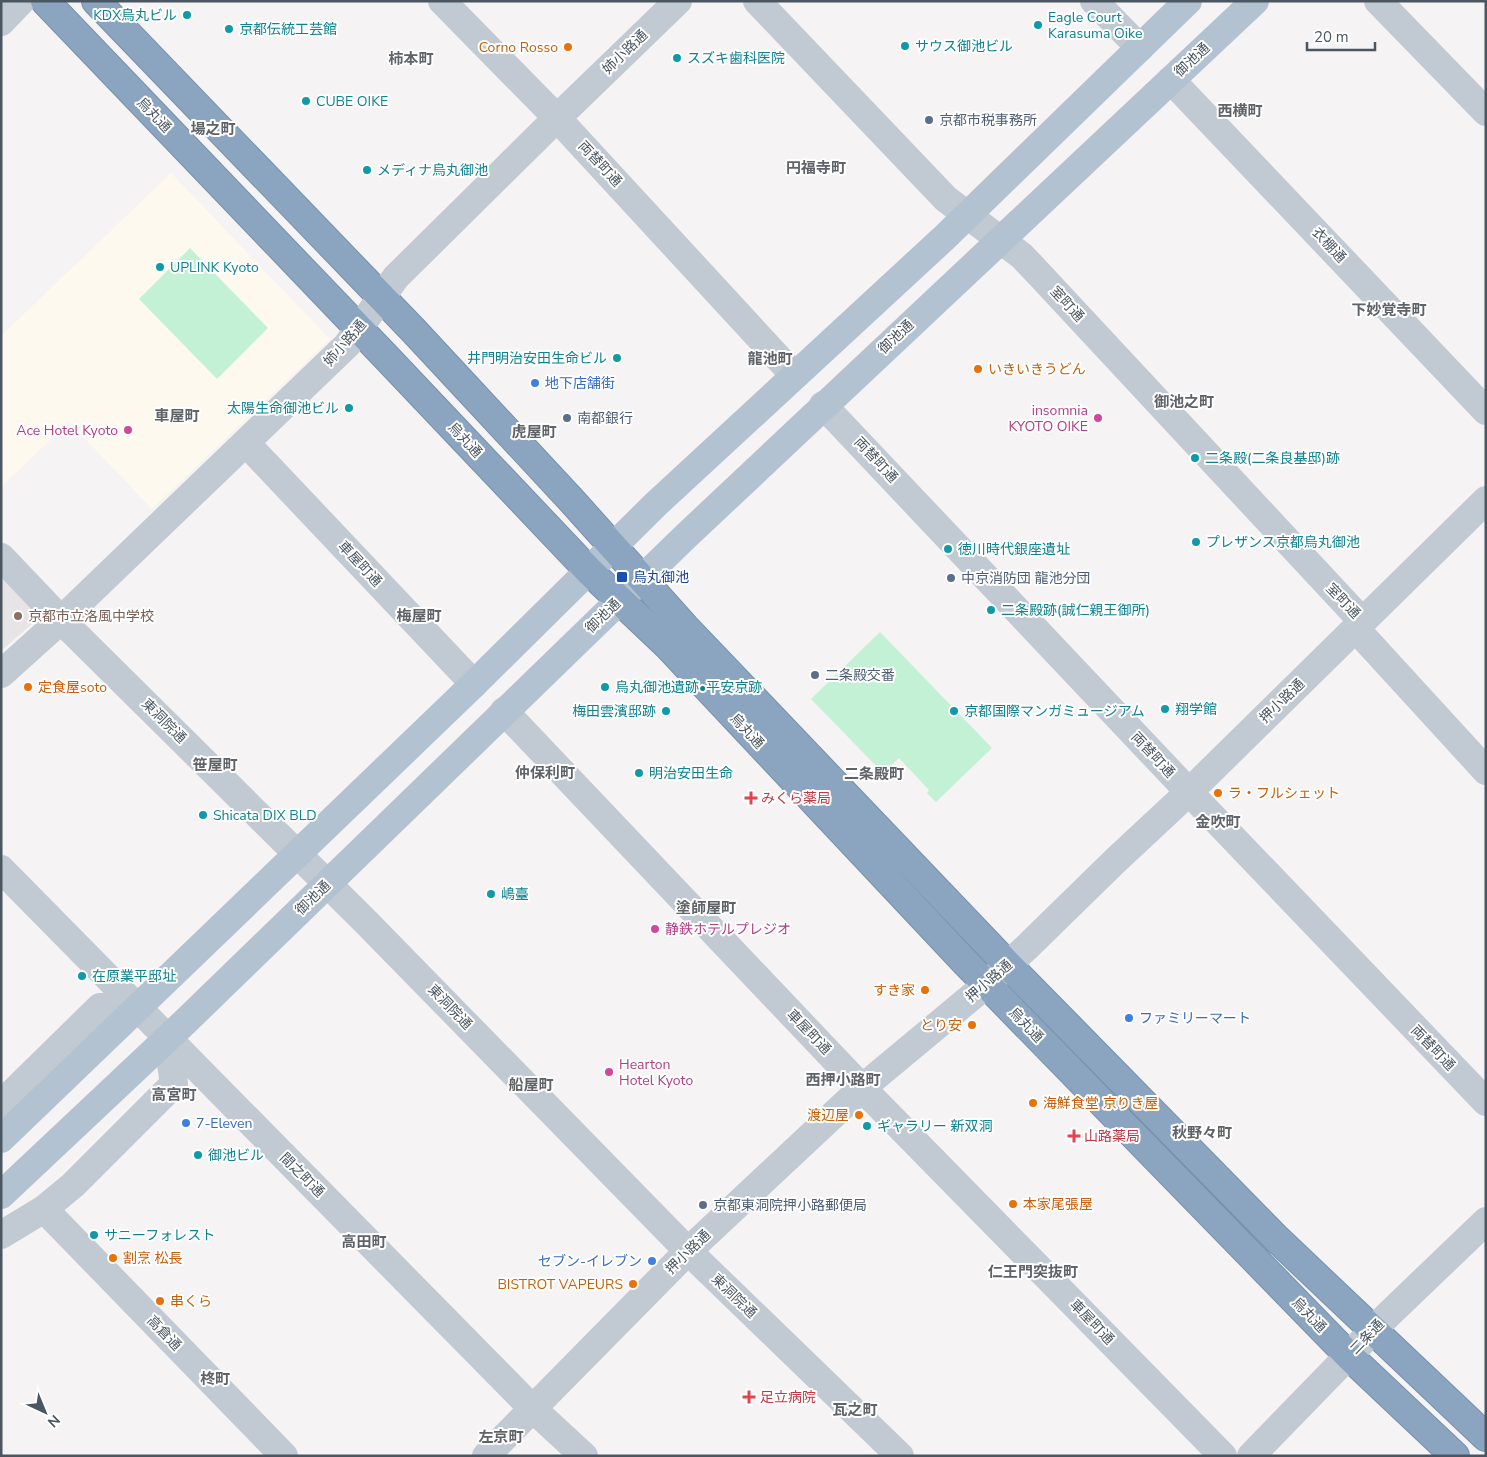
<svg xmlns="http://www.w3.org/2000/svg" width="1487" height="1457" viewBox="0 0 1487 1457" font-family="'Nunito Sans','Noto Sans JP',sans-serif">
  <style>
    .commercial { fill: #fdf9ef }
    .education { fill: #e6e4e5 }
    .green { fill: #c3f1d5 }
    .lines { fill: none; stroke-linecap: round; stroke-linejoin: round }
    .highway-casing { stroke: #7690ad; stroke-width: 30 }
    .minor { stroke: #c1cad2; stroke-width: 28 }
    .major { stroke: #b3c2d1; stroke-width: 28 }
    .highway { stroke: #8ba5c1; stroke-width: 28 }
    .culture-dot { fill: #0f9aa8; stroke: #fff; stroke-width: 2 }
    .food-dot { fill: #e8710a; stroke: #fff; stroke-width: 2 }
    .service-dot { fill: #5c6f8a; stroke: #fff; stroke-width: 2 }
    .shop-dot { fill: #3f7fe0; stroke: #fff; stroke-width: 2 }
    .hotel-dot { fill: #d1479c; stroke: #fff; stroke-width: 2 }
    .transit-dot { fill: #1a4fb4; stroke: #fff; stroke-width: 2 }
    .education-dot { fill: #8d6e63; stroke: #fff; stroke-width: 2 }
    .health-dot { fill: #e0444e; stroke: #fff; stroke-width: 2 }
    .labels { text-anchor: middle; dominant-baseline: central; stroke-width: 4; stroke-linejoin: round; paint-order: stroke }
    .culture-label { font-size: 14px; fill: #0d838f; stroke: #fff; text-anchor: start }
    .food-label { font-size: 14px; fill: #c56008; stroke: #fff; text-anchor: start }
    .street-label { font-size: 14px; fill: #4a5661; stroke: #fff }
    .service-label { font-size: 14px; fill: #4e5e75; stroke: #fff; text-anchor: start }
    .shop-label { font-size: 14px; fill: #366cbe; stroke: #fff; text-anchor: start }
    .hotel-label { font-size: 14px; fill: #b23c85; stroke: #fff; text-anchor: end }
    .transit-label { font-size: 14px; fill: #164399; stroke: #fff; text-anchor: start }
    .education-label { font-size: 14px; fill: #785e54; stroke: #fff; text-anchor: start }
    .health-label { font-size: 14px; fill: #be3a42; stroke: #fff; text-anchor: start }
    .neighbourhood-label { font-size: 15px; font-weight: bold; fill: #5f6368; stroke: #fff }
  </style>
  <rect width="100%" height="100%" fill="#f5f3f3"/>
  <path class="commercial" d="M 171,173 L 330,339 L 152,509 L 69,422 L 1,487 L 1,336 Z"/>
  <path class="education" d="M 1,572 L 36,610 L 34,622 L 1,651 Z"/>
  <path class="green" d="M 190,248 L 268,328 L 217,379 L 139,299 Z
    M 880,632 L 992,748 L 936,802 L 927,793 L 929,790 L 899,758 L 883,773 L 811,699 Z"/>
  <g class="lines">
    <g class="highway-casing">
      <path id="highway" d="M 45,1 L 386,357 L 589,571 L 667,645 L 964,961 L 1349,1356 L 1455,1456
        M 96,1 L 414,331 L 573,502 L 685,627 L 1008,965 L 1277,1239 L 1486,1437"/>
    </g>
    <path class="minor" d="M 442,1 L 557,118 L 794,375
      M 757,1 L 946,199 L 1022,256 L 1039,274 L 1363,622
      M 1094,1 L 1140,48
      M 1378,1 L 1486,112
      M 1,22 L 21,1
      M 1171,80 L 1486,411
      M 823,405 L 1189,792 L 1486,1102
      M 246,443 L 474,684
      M 1,557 L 61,620 L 365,921 L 688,1251 L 900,1456
      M 1356,629 L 1486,771
      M 1,674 L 61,620 L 347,345 L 396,277 L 557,118 L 678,1
      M 504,711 L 862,1088 L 1223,1456
      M 1,869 L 533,1409 L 584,1456
      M 1,1104 L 100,1007 L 138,1008
      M 44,1209 L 284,1456
      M 1,1235 L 44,1209 L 73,1185 L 174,1084 L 167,1038
      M 486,1456 L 688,1251 L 862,1088 L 987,984 L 1027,947 L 1115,861 L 1189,792 L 1486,500
      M 1251,1456 L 1388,1315 L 1486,1221"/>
    <path class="major" d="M 1,1139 L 474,684 L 656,504 L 945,237 L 1188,1
      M 1,1195 L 187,1020 L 686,536 L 1255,1"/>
    <use href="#highway" class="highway"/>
  </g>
  <g class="culture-dot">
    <circle cx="187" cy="15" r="5"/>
    <circle cx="1038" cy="25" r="5"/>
    <circle cx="229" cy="29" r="5"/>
    <circle cx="905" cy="46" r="5"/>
    <circle cx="677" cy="58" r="5"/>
    <circle cx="306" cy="101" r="5"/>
    <circle cx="367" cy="170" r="5"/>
    <circle cx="160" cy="267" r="5"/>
    <circle cx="617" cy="358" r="5"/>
    <circle cx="349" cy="408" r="5"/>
    <circle cx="1195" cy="458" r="5"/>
    <circle cx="1196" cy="542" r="5"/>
    <circle cx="948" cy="549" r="5"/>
    <circle cx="991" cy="610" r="5"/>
    <circle cx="605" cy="687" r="5"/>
    <circle cx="1165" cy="709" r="5"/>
    <circle cx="666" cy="711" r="5"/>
    <circle cx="954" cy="711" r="5"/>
    <circle cx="639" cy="773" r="5"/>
    <circle cx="203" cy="815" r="5"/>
    <circle cx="491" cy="894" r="5"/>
    <circle cx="82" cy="976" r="5"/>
    <circle cx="867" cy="1126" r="5"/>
    <circle cx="198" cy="1155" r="5"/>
    <circle cx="94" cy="1235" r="5"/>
  </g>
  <g class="food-dot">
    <circle cx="568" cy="47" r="5"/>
    <circle cx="978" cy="369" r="5"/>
    <circle cx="28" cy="687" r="5"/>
    <circle cx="1218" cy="793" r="5"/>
    <circle cx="925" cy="990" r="5"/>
    <circle cx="972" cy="1025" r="5"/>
    <circle cx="1033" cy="1103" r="5"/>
    <circle cx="859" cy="1115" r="5"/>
    <circle cx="1013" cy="1204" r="5"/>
    <circle cx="113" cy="1258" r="5"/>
    <circle cx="633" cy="1284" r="5"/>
    <circle cx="160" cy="1301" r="5"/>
  </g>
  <g class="service-dot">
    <circle cx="929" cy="120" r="5"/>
    <circle cx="567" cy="418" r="5"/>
    <circle cx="951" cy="578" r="5"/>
    <circle cx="815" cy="675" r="5"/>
    <circle cx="703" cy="1205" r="5"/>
  </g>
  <g class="shop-dot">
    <circle cx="535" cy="383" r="5"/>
    <circle cx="1129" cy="1018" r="5"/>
    <circle cx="186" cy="1123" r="5"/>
    <circle cx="652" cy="1261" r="5"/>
  </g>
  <g class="hotel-dot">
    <circle cx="1098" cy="418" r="5"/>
    <circle cx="128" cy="430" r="5"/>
    <circle cx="655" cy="929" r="5"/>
    <circle cx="609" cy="1072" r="5"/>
  </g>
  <rect class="transit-dot" x="616" y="571" width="12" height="12" rx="2.5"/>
  <circle class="education-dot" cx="18" cy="616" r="5"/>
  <g class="health-dot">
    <path d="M748.5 790.5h5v5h5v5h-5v5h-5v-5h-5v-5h5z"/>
    <path d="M1071.5 1128.5h5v5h5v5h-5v5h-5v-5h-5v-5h5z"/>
    <path d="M746.5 1389.5h5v5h5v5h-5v5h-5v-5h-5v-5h5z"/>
  </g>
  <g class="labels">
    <g class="culture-label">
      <text x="177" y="15" text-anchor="end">KDX烏丸ビル</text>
      <text x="1048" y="17">Eagle Court<tspan x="1048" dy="16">Karasuma Oike</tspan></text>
      <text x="239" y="29">京都伝統工芸館</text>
      <text x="915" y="46">サウス御池ビル</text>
      <text x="687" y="58">スズキ歯科医院</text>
      <text x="316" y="101">CUBE OIKE</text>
      <text x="377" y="170">メディナ烏丸御池</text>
      <text x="170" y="267">UPLINK Kyoto</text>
      <text x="607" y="358" text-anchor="end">井門明治安田生命ビル</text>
      <text x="339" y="408" text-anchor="end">太陽生命御池ビル</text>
      <text x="1205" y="458">二条殿(二条良基邸)跡</text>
      <text x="1206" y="542">プレザンス京都烏丸御池</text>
      <text x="958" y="549">徳川時代銀座遺址</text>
      <text x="1001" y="610">二条殿跡(誠仁親王御所)</text>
      <text x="615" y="687">烏丸御池遺跡•平安京跡</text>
      <text x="1175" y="709">翔学館</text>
      <text x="656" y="711" text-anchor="end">梅田雲濱邸跡</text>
      <text x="964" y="711">京都国際マンガミュージアム</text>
      <text x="649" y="773">明治安田生命</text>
      <text x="213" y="815">Shicata DIX BLD</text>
      <text x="501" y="894">嶋臺</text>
      <text x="92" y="976">在原業平邸址</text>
      <text x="877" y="1126">ギャラリー 新双洞</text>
      <text x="208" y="1155">御池ビル</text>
      <text x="104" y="1235">サニーフォレスト</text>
    </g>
    <g class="food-label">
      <text x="558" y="47" text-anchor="end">Corno Rosso</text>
      <text x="988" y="369">いきいきうどん</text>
      <text x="38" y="687">定食屋soto</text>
      <text x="1228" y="793">ラ・フルシェット</text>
      <text x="915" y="990" text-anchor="end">すき家</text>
      <text x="962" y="1025" text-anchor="end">とり安</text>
      <text x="1043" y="1103">海鮮食堂 京りき屋</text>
      <text x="849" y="1115" text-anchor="end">渡辺屋</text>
      <text x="1023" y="1204">本家尾張屋</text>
      <text x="123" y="1258">割烹 松長</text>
      <text x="623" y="1284" text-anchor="end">BISTROT VAPEURS</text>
      <text x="170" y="1301">串くら</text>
    </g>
    <g class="street-label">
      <text transform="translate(625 52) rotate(-44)">姉小路通</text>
      <text transform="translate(1192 60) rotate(-43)">御池通</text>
      <text transform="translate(154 115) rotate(46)">烏丸通</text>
      <text transform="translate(600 164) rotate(47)">両替町通</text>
      <text transform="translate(1329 245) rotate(47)">衣棚通</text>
      <text transform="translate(1067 304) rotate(47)">室町通</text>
      <text transform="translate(896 337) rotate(-43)">御池通</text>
      <text transform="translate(345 343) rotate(-49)">姉小路通</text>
      <text transform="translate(465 440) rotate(47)">烏丸通</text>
      <text transform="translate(876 460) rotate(47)">両替町通</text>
      <text transform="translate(360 564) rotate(47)">車屋町通</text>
      <text transform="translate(1343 601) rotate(46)">室町通</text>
      <text transform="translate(603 616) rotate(-44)">御池通</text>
      <text transform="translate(1282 701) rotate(-44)">押小路通</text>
      <text transform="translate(164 721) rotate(45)">東洞院通</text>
      <text transform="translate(747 731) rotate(47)">烏丸通</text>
      <text transform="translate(1153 755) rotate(47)">両替町通</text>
      <text transform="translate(313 898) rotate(-44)">御池通</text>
      <text transform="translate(989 981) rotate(-41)">押小路通</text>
      <text transform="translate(450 1007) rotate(46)">東洞院通</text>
      <text transform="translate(1026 1025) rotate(46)">烏丸通</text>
      <text transform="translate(809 1032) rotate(46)">車屋町通</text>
      <text transform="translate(1433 1048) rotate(46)">両替町通</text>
      <text transform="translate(302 1175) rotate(45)">間之町通</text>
      <text transform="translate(688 1252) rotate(-44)">押小路通</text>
      <text transform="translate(734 1296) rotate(44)">東洞院通</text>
      <text transform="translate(1309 1315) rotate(46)">烏丸通</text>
      <text transform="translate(1092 1322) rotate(46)">車屋町通</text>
      <text transform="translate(164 1333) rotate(46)">高倉通</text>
      <text transform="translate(1367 1337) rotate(-46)">二条通</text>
    </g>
    <g class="service-label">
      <text x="939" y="120">京都市税事務所</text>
      <text x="577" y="418">南都銀行</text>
      <text x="961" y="578">中京消防団 龍池分団</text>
      <text x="825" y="675">二条殿交番</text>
      <text x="713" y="1205">京都東洞院押小路郵便局</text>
    </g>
    <g class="shop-label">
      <text x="545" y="383">地下店舗街</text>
      <text x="1139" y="1018">ファミリーマート</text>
      <text x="196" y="1123">7-Eleven</text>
      <text x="642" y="1261" text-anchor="end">セブン-イレブン</text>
    </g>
    <g class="hotel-label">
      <text x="1088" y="410">insomnia<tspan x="1088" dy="16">KYOTO OIKE</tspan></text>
      <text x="118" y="430">Ace Hotel Kyoto</text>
      <text x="665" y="929" text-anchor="start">静鉄ホテルプレジオ</text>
      <text x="619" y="1064" text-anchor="start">Hearton<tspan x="619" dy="16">Hotel Kyoto</tspan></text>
    </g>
    <g class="transit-label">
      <text x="633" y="577">烏丸御池</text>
    </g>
    <g class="education-label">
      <text x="28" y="616">京都市立洛風中学校</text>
    </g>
    <g class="health-label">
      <text x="761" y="798">みくら薬局</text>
      <text x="1084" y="1136">山路薬局</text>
      <text x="760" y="1397">足立病院</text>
    </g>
    <g class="neighbourhood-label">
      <text x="411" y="59">柿本町</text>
      <text x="1240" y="111">西横町</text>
      <text x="213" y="129">場之町</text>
      <text x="816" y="168">円福寺町</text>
      <text x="1389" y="310">下妙覚寺町</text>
      <text x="770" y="359">龍池町</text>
      <text x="1184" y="402">御池之町</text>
      <text x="177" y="416">車屋町</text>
      <text x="534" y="432">虎屋町</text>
      <text x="419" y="616">梅屋町</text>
      <text x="215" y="765">笹屋町</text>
      <text x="545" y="773">仲保利町</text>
      <text x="874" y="774">二条殿町</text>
      <text x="1218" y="822">金吹町</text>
      <text x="706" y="908">塗師屋町</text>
      <text x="843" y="1080">西押小路町</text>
      <text x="531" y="1085">船屋町</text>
      <text x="174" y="1095">高宮町</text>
      <text x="1202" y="1133">秋野々町</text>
      <text x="364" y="1242">高田町</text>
      <text x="1033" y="1272">仁王門突抜町</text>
      <text x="215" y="1379">柊町</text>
      <text x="855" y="1410">瓦之町</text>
      <text x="501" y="1437">左京町</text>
    </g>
  </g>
  <rect width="1487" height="1457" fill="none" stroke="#4a5661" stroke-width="5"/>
  <g transform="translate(45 1412) rotate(136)" stroke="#ffffff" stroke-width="4" paint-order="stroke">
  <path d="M0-4L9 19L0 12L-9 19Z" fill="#4a5661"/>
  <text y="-8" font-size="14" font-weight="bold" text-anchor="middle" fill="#4a5661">N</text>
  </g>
  <path d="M1307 42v8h68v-8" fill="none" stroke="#4a5661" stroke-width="2.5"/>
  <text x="1314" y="42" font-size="15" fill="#4a5661" stroke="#ffffff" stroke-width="4" paint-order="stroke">20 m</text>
</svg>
